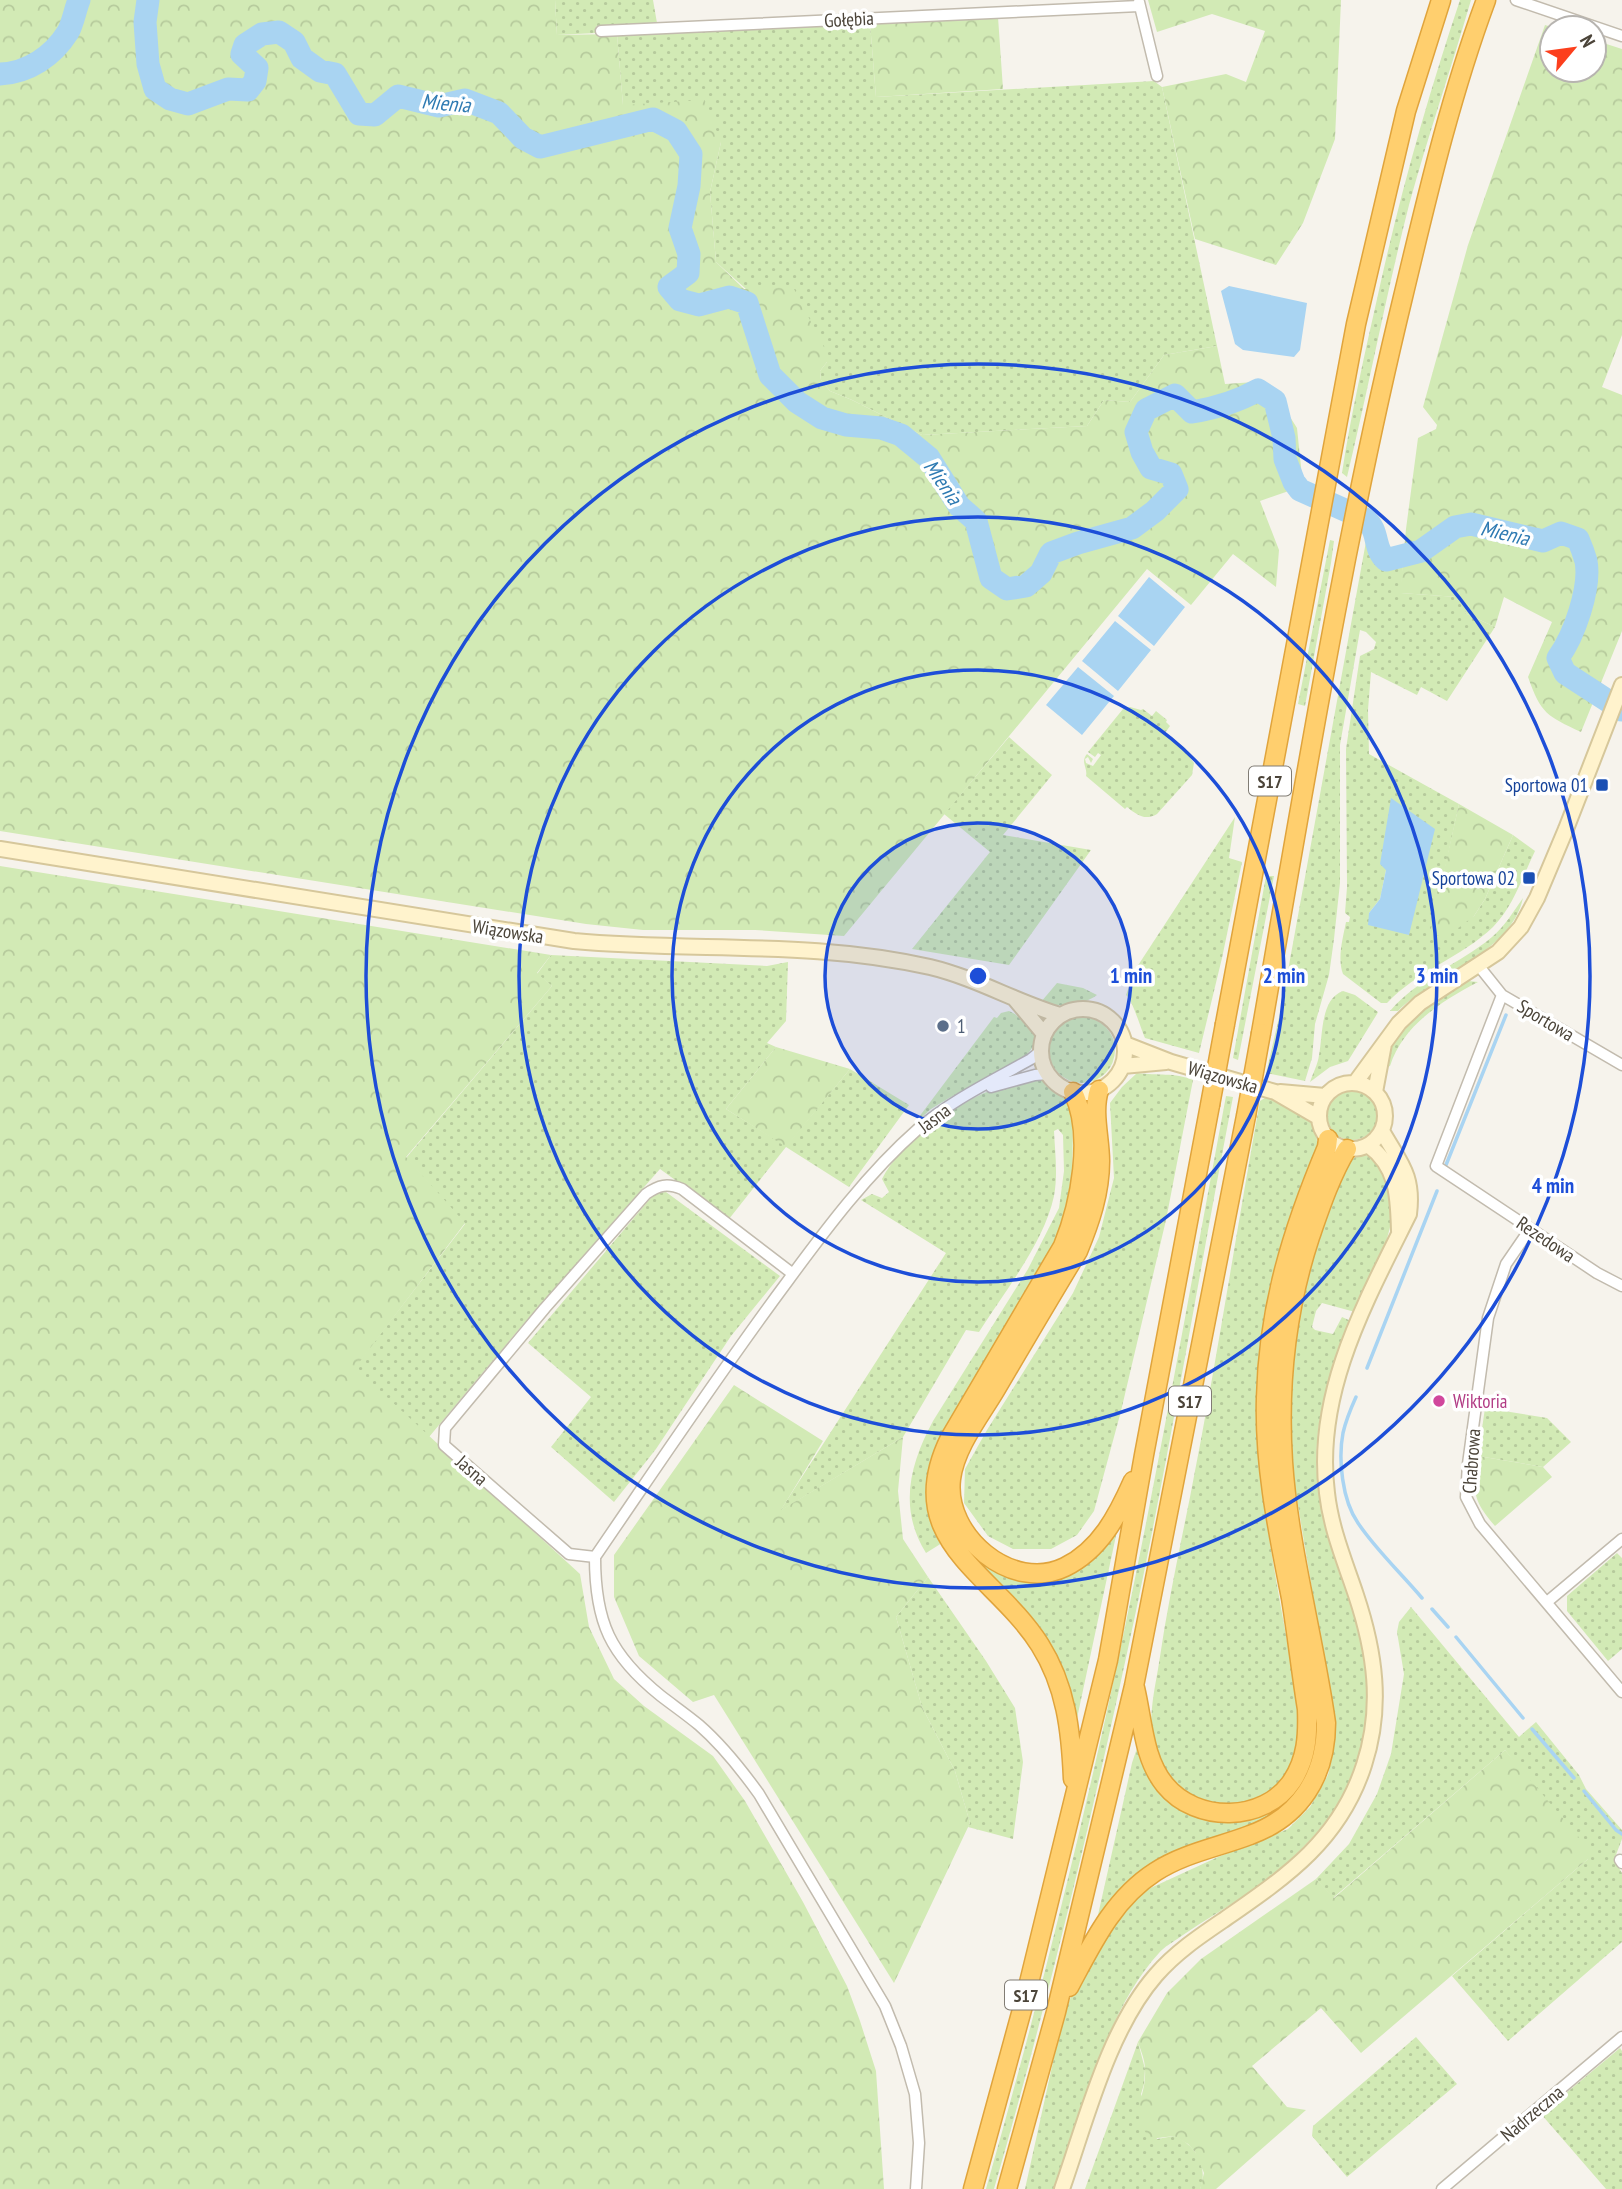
<svg xmlns="http://www.w3.org/2000/svg" width="1622" height="2189" viewBox="0 0 1622 2189" font-family="'PT Sans Narrow',sans-serif">
  <style>
    .grass { fill: url(#grass-dots); fill-rule: evenodd }
    .forest { fill: url(#forest-crowns) }
    .water { fill: #a9d4f2 }
    .lines { fill: none; stroke-linecap: round; stroke-linejoin: round }
    .stream { stroke: #a9d4f2; stroke-width: 3.5 }
    .river { stroke: #a9d4f2; stroke-width: 23 }
    .street-casing { stroke: #c2bbae; stroke-width: 13 }
    .secondary-casing { stroke: #d6c79b; stroke-width: 18 }
    .highway-casing { stroke: #e0a43c; stroke-width: 21 }
    .street { stroke: #fff; stroke-width: 10 }
    .secondary { stroke: #fff3cd; stroke-width: 14 }
    .highway { stroke: #ffcf6e; stroke-width: 18 }
    .highway-bridge-casing { stroke: #e0a43c; stroke-width: 21; stroke-linecap: butt }
    .highway-bridge { stroke: #ffcf6e; stroke-width: 18 }
    .ring { fill: none; stroke: #1d4ed8; stroke-width: 3.5 }
    .transit-dot { fill: #1a4fb4; stroke: #fff; stroke-width: 2.5 }
    .service-dot { fill: #5c6f8a; stroke: #fff; stroke-width: 2.5 }
    .hotel-dot { fill: #d1479c; stroke: #fff; stroke-width: 2.5 }
    .labels { text-anchor: middle; dominant-baseline: central; stroke-width: 7; stroke-linejoin: round; paint-order: stroke }
    .shield { fill: #fff; stroke: #817c74; stroke-width: 2 }
    .shield-label { font-size: 18px; font-weight: bold; fill: #4b4439 }
    .street-label { font-size: 19px; fill: #4b4439; stroke: #fff }
    .transit-label { font-size: 19px; fill: #164399; stroke: #fff; text-anchor: end }
    .service-label { font-size: 19px; fill: #4e5e75; stroke: #fff; text-anchor: start }
    .hotel-label { font-size: 19px; fill: #b23c85; stroke: #fff; text-anchor: start }
    .water-label { font-size: 21px; font-style: italic; fill: #2e7ab2; stroke: #fff }
    .centre { fill: #1d4ed8; stroke: #fff; stroke-width: 3.5 }
    .ring-label { font-size: 21px; text-anchor: middle; font-weight: bold; fill: #1d4ed8; stroke: #fff; stroke-width: 7; stroke-linejoin: round; paint-order: stroke }
  </style>
  <defs>
    <pattern id="grass-dots" width="8" height="8" patternUnits="userSpaceOnUse" patternTransform="scale(1.75)"><rect width="8" height="8" fill="#d2eab5"/><path d="M2 2h.1M6 6h.1" fill="none" stroke="#b6ca9c" stroke-width="1.8" stroke-linecap="round"/></pattern>
    <pattern id="forest-crowns" width="20" height="18" patternUnits="userSpaceOnUse" patternTransform="scale(1.75)"><rect width="20" height="18" fill="#d2eab5"/><path d="M2 6a3 3 0 1 1 6 0M12 15a3 3 0 1 1 6 0" fill="none" stroke="#b6ca9c"/></pattern>
  </defs>
  <rect width="100%" height="100%" fill="#f6f3ec"/>
  <path class="grass" d="M 555,0 L 653,0 L 657,23 L 596,26 L 596,33 L 557,35 Z
    M 1460,0 L 1471,0 C 1451,69 1428,136 1409,205 C 1386,295 1369,386 1347,477 L 1342,473 C 1351,414 1364,357 1377,299 C 1399,198 1427,99 1460,0 Z
    M 870,23 L 876,97 L 1154,81 L 1162,87 L 1217,346 L 1164,355 L 1130,402 L 1104,400 L 1087,426 L 922,435 L 852,400 L 830,391 L 821,380 L 820,371 L 827,362 L 716,262 L 710,192 L 721,142 L 623,105 L 617,34 Z
    M 1367,536 C 1373,547 1375,563 1384,570 L 1403,562 L 1401,593 L 1457,597 L 1469,606 L 1465,613 L 1495,627 L 1447,701 L 1421,687 L 1417,695 L 1371,672 L 1368,710 L 1369,754 L 1459,804 L 1431,933 L 1474,916 L 1485,899 L 1513,835 L 1535,851 C 1523,876 1513,907 1493,927 C 1462,957 1417,971 1387,1003 L 1381,1003 L 1343,974 C 1337,958 1343,938 1346,922 L 1349,922 L 1350,917 L 1345,913 L 1347,887 L 1346,749 L 1360,656 L 1374,649 L 1376,642 L 1366,632 L 1360,630 L 1340,745 L 1340,883 L 1334,939 L 1329,975 L 1315,1024 L 1312,1058 L 1305,1081 L 1266,1073 L 1281,1009 ZM 1386,870 L 1409,935 L 1369,913 L 1380,899 Z
    M 1330,540 L 1334,541 L 1331,563 L 1305,706 L 1298,704 Z
    M 1130,707 L 1141,710 L 1143,709 L 1152,716 L 1156,711 L 1167,720 L 1166,722 L 1170,726 L 1165,733 L 1186,749 L 1185,751 L 1194,763 L 1192,775 L 1157,814 C 1145,821 1137,815 1127,807 L 1125,809 L 1086,776 C 1088,768 1080,762 1087,754 L 1093,759 L 1091,763 L 1088,757 L 1085,759 L 1086,763 L 1093,766 L 1101,755 L 1098,753 L 1095,757 L 1088,752 L 1123,709 Z
    M 1009,737 L 1052,775 L 1003,835 L 1091,850 L 1009,965 L 912,949 L 990,852 L 944,814 Z
    M 1235,817 L 1229,858 L 1242,862 L 1222,958 L 1199,1053 L 1145,1038 C 1141,1029 1132,999 1126,995 L 1135,970 Z
    M 1266,876 L 1274,876 L 1238,1060 L 1233,1058 Z
    M 1523,898 C 1511,953 1435,974 1398,1011 L 1390,1011 C 1418,978 1460,964 1492,937 C 1505,926 1513,912 1523,898 Z
    M 551,955 L 767,966 L 788,962 L 786,1021 L 767,1043 L 776,1047 L 726,1109 L 786,1146 L 850,1069 L 909,1105 L 849,1187 L 786,1147 L 729,1219 L 660,1169 L 520,1328 L 429,1437 L 354,1368 L 465,1224 L 406,1158 L 552,986 L 537,974 Z
    M 1468,981 L 1478,982 C 1442,1001 1403,1025 1390,1066 L 1385,1067 C 1391,1026 1434,998 1468,981 Z
    M 1057,983 L 1083,988 L 1097,995 C 1082,1006 1058,1008 1041,1002 Z
    M 1343,991 L 1355,995 L 1378,1012 L 1377,1014 L 1348,1061 L 1330,1067 L 1310,1082 C 1313,1073 1318,1064 1319,1055 C 1323,1036 1320,999 1343,991 Z
    M 1009,1011 L 1015,1014 L 1035,1032 C 1037,1043 1032,1049 1025,1057 L 949,1098 L 931,1109 L 913,1125 L 994,1017 L 997,1018 L 1001,1013 Z
    M1049 1050a33 33 0 1 1 66 0a33 33 0 1 1-66 0Z
    M 1137,1073 C 1158,1076 1174,1072 1193,1080 L 1166,1220 L 1121,1411 L 1094,1511 L 1077,1535 L 1051,1549 L 1013,1549 L 988,1536 L 964,1503 L 965,1469 L 987,1430 L 1073,1293 L 1099,1237 L 1114,1178 L 1110,1103 L 1122,1087 Z
    M 1036,1079 L 1046,1081 L 1068,1100 L 1073,1118 L 1072,1190 L 1060,1232 L 1028,1291 L 941,1438 C 925,1478 923,1504 942,1543 L 926,1553 C 898,1508 910,1464 933,1421 L 1028,1269 L 1059,1208 L 1064,1171 L 1063,1135 L 1058,1129 L 1054,1131 C 1055,1152 1058,1174 1054,1196 C 1044,1243 1004,1292 979,1332 L 966,1330 L 903,1437 L 780,1511 L 946,1253 L 861,1200 L 872,1194 L 882,1198 L 889,1192 L 882,1179 C 899,1144 949,1109 984,1093 C 1000,1086 1019,1083 1036,1079 Z
    M1327 1115a25 25 0 1 1 50 0a25 25 0 1 1-50 0Z
    M 1226,1096 L 1233,1097 C 1200,1268 1172,1440 1136,1611 C 1095,1805 1049,1998 994,2189 L 986,2189 C 1030,2034 1070,1878 1105,1720 C 1151,1513 1187,1304 1226,1096 Z
    M 1268,1096 L 1307,1116 C 1312,1124 1318,1135 1317,1145 C 1316,1164 1303,1182 1297,1200 C 1284,1237 1273,1274 1265,1313 C 1241,1438 1278,1579 1298,1704 C 1299,1719 1300,1736 1296,1751 C 1288,1786 1252,1811 1217,1805 C 1186,1799 1159,1772 1153,1741 C 1148,1716 1155,1688 1159,1663 C 1167,1607 1179,1552 1190,1497 C 1216,1366 1236,1233 1260,1101 Z
    M 1334,1151 L 1337,1155 C 1295,1242 1271,1335 1275,1432 C 1279,1530 1307,1625 1319,1721 C 1320,1742 1316,1760 1306,1778 C 1275,1834 1221,1831 1170,1855 C 1139,1869 1112,1895 1096,1924 L 1132,1763 L 1137,1748 C 1141,1754 1143,1765 1146,1772 C 1152,1785 1162,1796 1173,1805 C 1218,1839 1287,1817 1308,1766 C 1315,1749 1314,1731 1313,1713 C 1300,1626 1275,1533 1271,1445 C 1266,1343 1288,1244 1332,1152 Z
    M 1365,1155 C 1374,1158 1376,1160 1382,1167 C 1412,1208 1373,1273 1355,1312 L 1322,1303 L 1316,1311 L 1312,1327 L 1315,1330 L 1333,1334 L 1342,1317 L 1351,1321 C 1329,1376 1311,1425 1318,1485 C 1331,1584 1390,1651 1359,1758 C 1343,1813 1297,1859 1251,1891 C 1228,1907 1203,1921 1180,1937 C 1173,1942 1164,1947 1159,1953 C 1105,2012 1081,2114 1055,2189 L 1025,2189 L 1063,2017 L 1082,1969 L 1113,1927 L 1144,1891 L 1218,1857 L 1288,1829 L 1310,1807 L 1328,1775 L 1333,1753 L 1334,1722 L 1295,1487 L 1289,1446 L 1290,1381 L 1296,1323 L 1304,1278 L 1343,1170 L 1355,1157 Z
    M 666,1192 L 780,1276 L 731,1336 L 656,1449 L 614,1502 L 551,1447 L 591,1397 L 528,1343 L 655,1193 Z
    M 1485,1408 L 1547,1418 L 1571,1442 L 1543,1467 L 1478,1456 Z
    M 1115,1530 L 1117,1531 L 1076,1723 L 1059,1662 L 1040,1627 L 966,1552 L 961,1541 C 990,1576 1007,1575 1049,1580 Z
    M 1617,1553 L 1622,1558 L 1622,1649 L 1608,1661 L 1567,1611 L 1567,1596 Z
    M 928,1577 L 986,1661 L 1015,1708 L 1023,1762 L 1013,1839 L 968,1827 L 970,1823 L 955,1771 L 922,1707 L 896,1617 Z
    M 1411,1607 L 1519,1737 L 1536,1722 L 1579,1775 L 1586,1789 L 1622,1830 L 1622,1839 L 1614,1860 L 1622,1873 L 1622,1942 L 1508,2041 L 1452,1976 L 1588,1859 L 1505,1750 L 1333,1898 L 1316,1879 L 1349,1844 L 1377,1794 L 1391,1754 L 1404,1674 L 1397,1632 L 1399,1622 Z
    M 1416,2037 L 1457,2084 L 1347,2177 L 1312,2136 L 1313,2126 Z
    M 1138,2042 L 1145,2069 L 1144,2084 L 1141,2094 L 1157,2139 L 1174,2136 C 1195,2144 1209,2167 1200,2189 L 1085,2189 Z
    M 1620,2048 L 1622,2051 L 1622,2189 L 1606,2189 L 1541,2114 Z"/>
  <path class="forest" d="M 0,0 L 555,0 L 557,35 L 617,34 L 623,105 L 704,100 L 721,142 L 710,192 L 716,262 L 744,289 L 793,287 L 828,355 L 827,362 L 820,371 L 821,380 L 830,391 L 852,400 L 922,435 L 1087,426 L 1104,400 L 1130,402 L 1164,355 L 1217,346 L 1225,384 L 1255,382 L 1273,390 L 1297,428 L 1303,486 L 1260,501 L 1279,550 L 1276,587 L 1233,554 L 1191,605 L 1147,569 L 844,936 L 755,930 L 643,930 L 586,924 L 0,831 Z
    M 1148,0 L 1341,0 L 1335,139 L 1303,223 L 1276,265 L 1195,239 L 1162,87 L 1226,74 L 1246,82 L 1265,31 L 1212,14 L 1157,32 Z
    M 998,17 L 1003,89 L 876,97 L 870,23 Z
    M 1545,25 L 1555,28 L 1552,28 L 1552,70 L 1594,70 L 1594,40 L 1622,49 L 1622,335 L 1602,387 L 1622,395 L 1622,631 L 1581,732 C 1547,716 1541,714 1528,677 L 1552,622 L 1504,597 L 1495,627 L 1465,613 L 1469,606 L 1457,597 L 1400,593 L 1406,529 L 1418,438 L 1436,429 L 1437,425 L 1423,407 L 1468,245 Z
    M 1459,804 L 1513,835 L 1485,899 L 1474,916 L 1445,938 L 1430,933 Z
    M 0,866 L 551,955 L 537,973 L 552,986 L 406,1157 L 465,1223 L 355,1368 L 580,1574 L 589,1627 L 614,1679 L 644,1706 L 713,1756 L 745,1801 L 803,1902 L 847,1986 L 860,2021 L 876,2071 L 884,2189 L 0,2189 Z
    M 776,1047 L 850,1069 L 786,1147 L 726,1109 Z
    M 734,1385 L 823,1441 L 781,1510 L 903,1437 L 898,1491 L 903,1539 L 928,1577 L 896,1617 L 922,1707 L 955,1771 L 970,1823 L 894,1983 L 714,1695 L 693,1702 L 639,1656 L 614,1597 L 614,1555 Z
    M 1478,1456 L 1543,1467 L 1552,1477 L 1495,1526 C 1472,1500 1472,1489 1478,1456 Z
    M 1505,1750 L 1588,1848 L 1588,1859 L 1361,2053 L 1321,2008 L 1252,2066 L 1287,2107 L 1306,2110 L 1216,2189 L 1200,2189 L 1204,2173 L 1195,2152 L 1188,2144 L 1174,2136 L 1150,2139 C 1127,2108 1147,2100 1145,2069 C 1145,2060 1141,2051 1138,2042 L 1167,1993 L 1201,1959 L 1316,1879 L 1334,1898 Z"/>
  <path class="water" d="M 1229,286 L 1307,303 L 1300,350 L 1294,357 L 1243,350 L 1235,344 L 1221,291 Z
    M 1149,577 L 1185,607 L 1154,646 L 1118,616 Z
    M 1115,621 L 1151,650 L 1118,691 L 1082,661 Z
    M 1078,667 L 1114,696 L 1082,735 L 1046,705 Z
    M 1391,798 L 1435,829 L 1409,935 L 1368,925 L 1369,913 L 1380,899 L 1386,870 L 1380,864 Z"/>
  <g class="lines">
    <path class="stream" d="M 1446,1165 L 1506,1015
      M 1367,1368 L 1437,1191
      M 1356,1397 C 1351,1408 1346,1420 1343,1433 C 1338,1459 1342,1500 1358,1523 C 1376,1550 1401,1573 1422,1598
      M 1432,1609 L 1448,1627
      M 1456,1637 L 1523,1718
      M 1532,1729 L 1574,1778
      M 1584,1791 L 1616,1830 L 1622,1834"/>
    <path class="river" d="M 148,0 L 145,22 L 148,64 L 155,89 L 170,99 L 188,104 L 228,89 L 248,90 L 255,81 L 257,68 L 242,54 L 245,45 L 262,34 L 279,32 L 294,42 L 302,58 L 320,71 L 335,74 L 359,114 L 375,115 L 398,96 L 439,106 L 465,100 L 499,113 L 523,138 L 540,147 L 653,119 L 676,131 L 691,154 L 689,186 L 680,228 L 689,254 L 688,273 L 669,287 L 680,300 L 699,305 L 729,297 L 747,303 L 770,375 L 797,402 L 822,418 L 846,425 L 881,428 L 901,435 L 929,458 L 959,506 L 976,521 L 991,578 L 1007,589 L 1026,586 L 1041,573 L 1051,553 L 1078,543 L 1132,528 L 1155,511 L 1177,489 L 1171,474 L 1151,468 L 1142,452 L 1136,432 L 1146,410 L 1175,395 L 1192,412 C 1216,408 1237,402 1258,390 L 1275,401 L 1284,438 L 1285,459 L 1294,482 L 1300,490 L 1365,519 C 1380,531 1373,549 1386,560 L 1421,551 L 1455,527 L 1471,524 L 1543,541 L 1561,533 L 1578,539 C 1581,546 1584,554 1586,561 C 1591,588 1574,636 1558,658 L 1565,673 L 1622,710
      M 0,74 C 28,73 53,56 68,32 C 73,23 75,10 79,0"/>
    <g class="street-casing">
      <path id="street" d="M 1516,0 L 1622,36
        M 1139,2 L 1157,76
        M 601,31 L 1139,6
        M 1478,965 L 1502,995 L 1622,1065
        M 1502,995 L 1436,1166 L 1597,1273 L 1622,1286
        M 991,1087 L 1035,1075 L 1048,1074
        M 1530,1229 L 1506,1264 L 1488,1318 L 1468,1464 L 1466,1497 L 1480,1524 L 1622,1692
        M 595,1557 C 595,1622 610,1655 661,1696 C 674,1706 687,1715 699,1725 C 722,1745 741,1769 759,1794 L 885,2006 L 901,2046 L 915,2094 L 919,2143 L 916,2189
        M 595,1557 L 569,1554 L 444,1445 L 445,1428 L 545,1308 L 646,1194 C 659,1185 667,1183 682,1189 L 793,1274
        M 595,1557 C 658,1465 720,1372 787,1282 C 826,1229 868,1173 918,1129 C 952,1100 992,1081 1031,1059 L 1041,1051
        M 1547,1602 L 1622,1539
        M 1620,1860 L 1622,1863
        M 1442,2189 L 1622,2037"/>
    </g>
    <g class="secondary-casing">
      <path id="secondary" d="M 0,849 L 574,941 C 694,952 811,940 930,967 C 976,978 1016,1002 1060,1015
        M 1014,998 L 1044,1034
        M1041 1051a42 42 0 1 1 84 0a42 42 0 1 1-84 0Z
        M 1125,1044 L 1171,1062 L 1275,1092 L 1318,1117
        M 1123,1066 L 1166,1062
        M1319 1116a33 33 0 1 1 66 0a33 33 0 1 1-66 0Z
        M 1355,1083 L 1399,1023 L 1420,1003 L 1498,952 L 1521,927 L 1537,898 L 1566,829 L 1622,685
        M 1280,1092 L 1325,1096
        M 1375,1092 L 1384,1044
        M 1368,1145 C 1398,1167 1398,1197 1399,1231
        M 1062,2189 C 1086,2121 1108,2030 1156,1975 C 1176,1952 1200,1936 1225,1919 C 1287,1876 1340,1840 1364,1765 C 1383,1707 1375,1652 1356,1595 C 1345,1562 1331,1529 1327,1493 C 1314,1393 1366,1301 1409,1214 C 1414,1175 1400,1163 1382,1131"/>
    </g>
    <g class="highway-casing">
      <path id="highway" d="M 1225,1024 L 1356,324 L 1406,111 L 1441,0
        M 1261,1033 C 1304,787 1344,540 1403,297 C 1427,197 1450,97 1486,0
        M 1099,1090 C 1092,1112 1100,1138 1100,1161 C 1100,1193 1090,1222 1078,1251 C 1050,1297 1023,1343 996,1389 C 980,1416 955,1447 951,1479 C 944,1536 1012,1593 1065,1567 C 1100,1550 1118,1515 1133,1481
        M 1073,1092 C 1094,1135 1080,1204 1063,1246 L 950,1438 C 899,1541 995,1573 1040,1645 C 1066,1686 1071,1731 1073,1779
        M 1135,1688 C 1143,1721 1143,1758 1165,1785 C 1196,1823 1264,1823 1292,1781 C 1307,1758 1308,1735 1307,1709 C 1301,1672 1297,1635 1291,1598 C 1278,1532 1264,1466 1266,1398 C 1268,1308 1292,1230 1327,1147 L 1328,1139
        M 1069,1987 C 1092,1944 1113,1899 1155,1872 C 1184,1853 1219,1847 1250,1835 C 1300,1817 1326,1776 1326,1723 C 1314,1637 1289,1549 1283,1462 C 1278,1385 1286,1310 1310,1237 C 1320,1208 1331,1175 1347,1149
        M 973,2189 L 1026,1995 L 1108,1660 L 1144,1455 L 1210,1105
        M 1007,2189 L 1056,2012 L 1134,1686 L 1246,1116"/>
    </g>
    <use href="#street" class="street"/>
    <use href="#secondary" class="secondary"/>
    <use href="#highway" class="highway"/>
    <g class="highway-bridge-casing">
      <path id="highway-bridge" d="M 1210,1105 L 1225,1024
        M 1246,1116 L 1261,1033"/>
    </g>
    <use href="#highway-bridge" class="highway-bridge"/>
  </g>
  <circle cx="978" cy="976" r="153" fill="#1d4ed8" fill-opacity=".12"/>
  <g class="ring">
    <circle cx="978" cy="976" r="153"/>
    <circle cx="978" cy="976" r="306"/>
    <circle cx="978" cy="976" r="459"/>
    <circle cx="978" cy="976" r="612"/>
  </g>
  <g class="transit-dot">
    <rect x="1595" y="778" width="14" height="14" rx="3.5"/>
    <rect x="1522" y="871" width="14" height="14" rx="3.5"/>
  </g>
  <circle class="service-dot" cx="943" cy="1026" r="7"/>
  <circle class="hotel-dot" cx="1439" cy="1401" r="7"/>
  <g class="labels">
    <g class="shield">
      <rect x="1249" y="766.5" width="42" height="29" rx="5"/>
      <rect x="1169" y="1386.5" width="42" height="29" rx="5"/>
      <rect x="1005" y="1980.5" width="42" height="29" rx="5"/>
    </g>
    <g class="shield-label">
      <text x="1270" y="781">S17</text>
      <text x="1190" y="1401">S17</text>
      <text x="1026" y="1995">S17</text>
    </g>
    <g class="street-label">
      <text transform="translate(849 19) rotate(-3)">Gołębia</text>
      <text transform="translate(508 931) rotate(9)">Wiązowska</text>
      <text transform="translate(1546 1020) rotate(31)">Sportowa</text>
      <text transform="translate(1223 1077) rotate(16)">Wiązowska</text>
      <text transform="translate(934 1118) rotate(-37)">Jasna</text>
      <text transform="translate(1546 1239) rotate(34)">Rezedowa</text>
      <text transform="translate(1471 1461) rotate(-86)">Chabrowa</text>
      <text transform="translate(472 1470) rotate(41)">Jasna</text>
      <text transform="translate(1532 2113) rotate(-40)">Nadrzeczna</text>
    </g>
    <g class="transit-label">
      <text x="1588" y="785">Sportowa 01</text>
      <text x="1515" y="878">Sportowa 02</text>
    </g>
    <g class="service-label">
      <text x="957" y="1026">1</text>
    </g>
    <g class="hotel-label">
      <text x="1453" y="1401">Wiktoria</text>
    </g>
    <g class="water-label">
      <text transform="translate(446 103) rotate(5)">Mienia</text>
      <text transform="translate(943 482) rotate(55)">Mienia</text>
      <text transform="translate(1505 533) rotate(13)">Mienia</text>
    </g>
  </g>
  <circle cx="978" cy="976" r="10" class="centre"/>
  <g class="ring-label">
    <text x="1131" y="983">1 min</text>
    <text x="1284" y="983">2 min</text>
    <text x="1437" y="983">3 min</text>
    <text x="1553" y="1193">4 min</text>
  </g>
  <g transform="translate(1573 49) rotate(61)"><circle r="33" fill="#ffffff" stroke="#b7b4b0" stroke-width="2"/>
  <path d="M0-5L12 26L0 18L-12 26Z" fill="#fc3f1d"/>
  <text y="-10" font-size="19" font-weight="bold" text-anchor="middle" fill="#4b4439">N</text>
  </g>
</svg>
